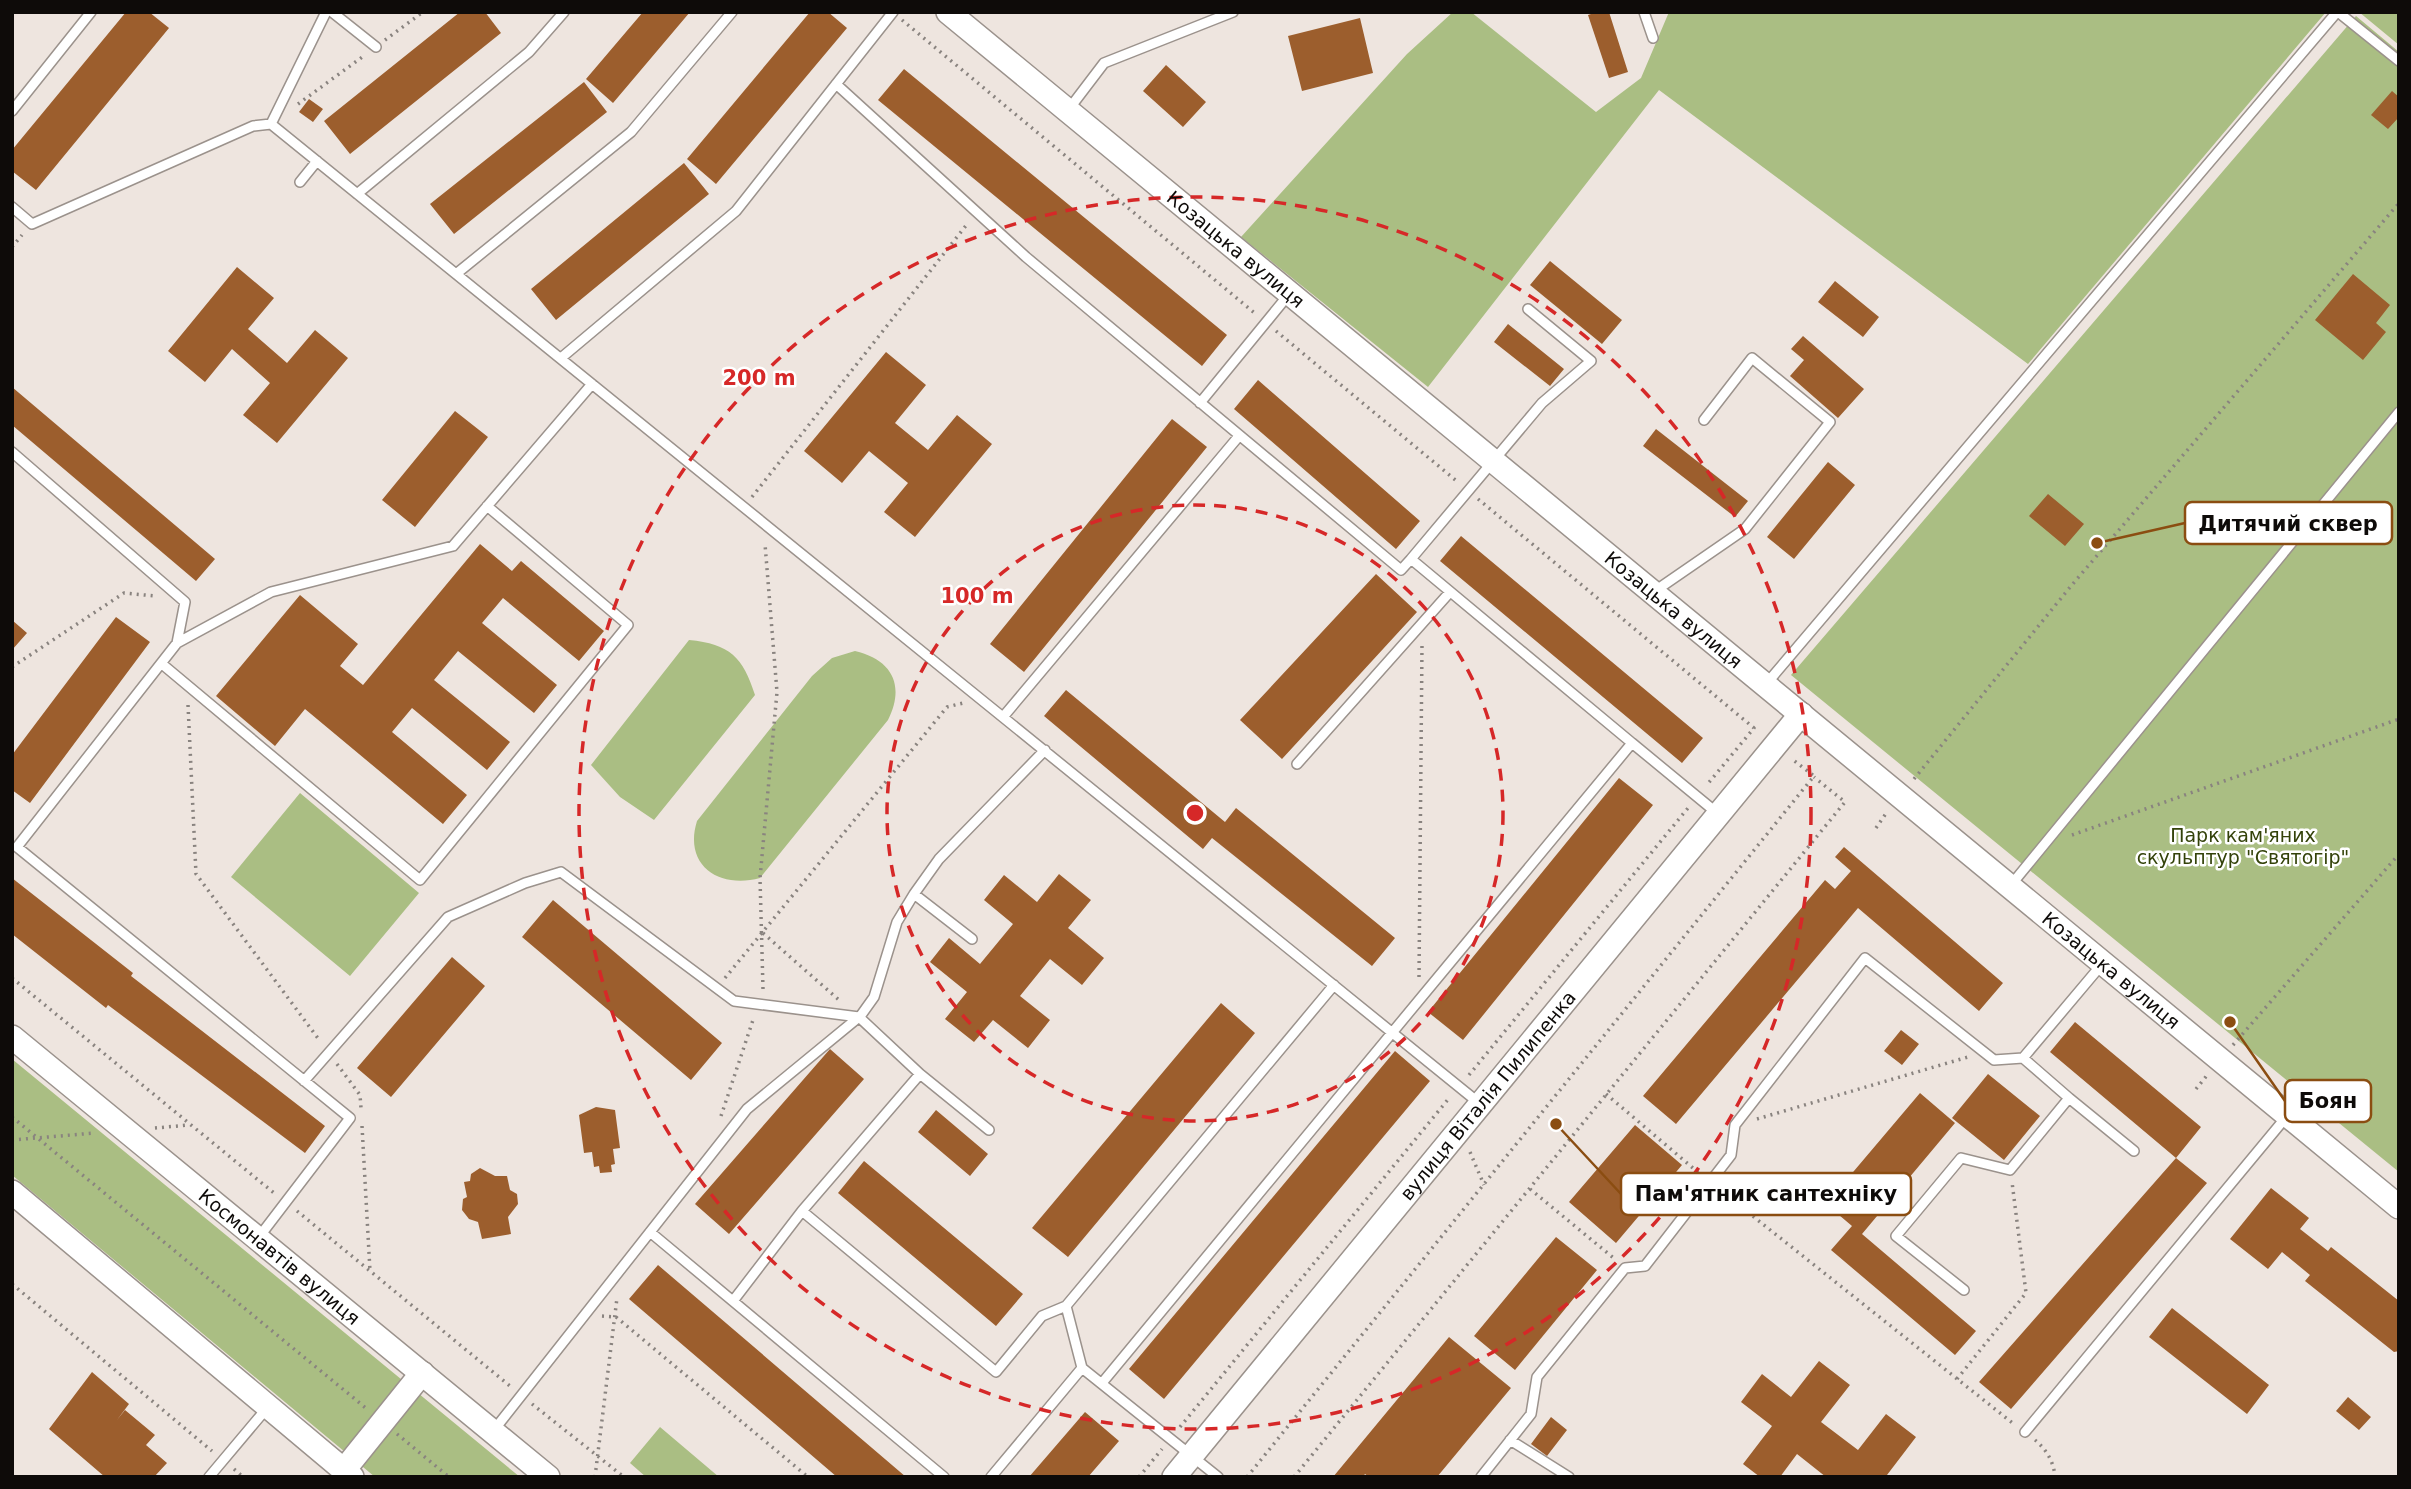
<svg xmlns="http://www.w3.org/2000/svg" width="2411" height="1489" viewBox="0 0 2411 1489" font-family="'DejaVu Sans',sans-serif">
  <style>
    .green { fill: #aabe83 }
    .building { fill: #9c5e2d }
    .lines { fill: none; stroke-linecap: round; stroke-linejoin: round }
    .service-casing { stroke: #9b928c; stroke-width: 12 }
    .tertiary-casing { stroke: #9b928c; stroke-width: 26 }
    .path { stroke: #89837f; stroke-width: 3.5; stroke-dasharray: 2 5; stroke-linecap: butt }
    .service { stroke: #fff; stroke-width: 9 }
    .tertiary { stroke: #fff; stroke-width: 23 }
    .ring { fill: none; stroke: #d62828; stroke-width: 3.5; stroke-dasharray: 12 9 }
    .labels { text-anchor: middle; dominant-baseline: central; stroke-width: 5; stroke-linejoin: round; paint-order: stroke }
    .street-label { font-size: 19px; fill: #0e0b09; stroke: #fff }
    .park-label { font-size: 19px; fill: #334209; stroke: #fff }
    .centre { fill: #d62828; stroke: #fff; stroke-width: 3.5 }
    .ring-label { font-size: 21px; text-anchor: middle; font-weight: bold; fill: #d62828; stroke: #fff; stroke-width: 5; stroke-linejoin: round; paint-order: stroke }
    .leader { fill: none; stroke: #8b4d11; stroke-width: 2.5 }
    .callout-dot { fill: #8b4d11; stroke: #fff; stroke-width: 2.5 }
    .callout { fill: #fff; stroke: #8b4d11; stroke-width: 2.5 }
    .callout-label { font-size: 21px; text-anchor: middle; font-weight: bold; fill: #0e0b09 }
  </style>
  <rect width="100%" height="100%" fill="#eee5df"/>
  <path class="green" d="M 1453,12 L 1471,12 L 1596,112 L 1641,78 L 1669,12 L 2326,12 L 2028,364 L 1659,90 L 1428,387 L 1241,237 L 1407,54 Z
    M 2359,12 L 2399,12 L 2399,45 Z
    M 2356,16 L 2399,52 L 2399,1172 L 1791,675 Z
    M 689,640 C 730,644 743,657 755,695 L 654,820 L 620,797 L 591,765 Z
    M 855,651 C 893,660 905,686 888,720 L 760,878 C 720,889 683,866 697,821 L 812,676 L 832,658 Z
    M 300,793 L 419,893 L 350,976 L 231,877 Z
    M 12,1059 L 520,1477 L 375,1477 L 12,1175 Z
    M 660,1427 L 719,1477 L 646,1477 L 630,1463 Z"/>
  <path class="building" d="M 126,12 L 149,12 L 169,28 L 36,190 L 12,171 L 12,150 Z
    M 460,12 L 485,12 L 501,33 L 350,154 L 324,121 Z
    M 643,12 L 690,12 L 613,103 L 586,79 Z
    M 810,12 L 828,12 L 847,28 L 716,184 L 687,159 Z
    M 1597,12 L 1609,12 L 1628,72 L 1609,78 L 1588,15 Z
    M 1360,18 L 1373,73 L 1302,91 L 1288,36 Z
    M 1166,65 L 1206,102 L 1183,127 L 1143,91 Z
    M 904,69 L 1227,335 L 1202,366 L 878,100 Z
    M 584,82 L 607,112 L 454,234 L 430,204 Z
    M 2392,91 L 2399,97 L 2399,117 L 2388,129 L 2371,115 Z
    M 309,99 L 323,109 L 313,122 L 299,112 Z
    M 684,163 L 709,194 L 556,320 L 531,289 Z
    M 1550,261 L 1622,320 L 1602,344 L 1530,285 Z
    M 237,267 L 274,298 L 248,329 L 287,363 L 315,330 L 348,358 L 277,443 L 243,415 L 270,383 L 232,349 L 205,382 L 168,351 Z
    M 2353,274 L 2390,305 L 2376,323 L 2386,332 L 2363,360 L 2315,320 Z
    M 1835,281 L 1879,317 L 1863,337 L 1818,302 Z
    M 1508,324 L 1564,369 L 1550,386 L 1494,342 Z
    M 1803,336 L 1864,389 L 1838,418 L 1790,376 L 1804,360 L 1791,349 Z
    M 886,352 L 926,385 L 895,423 L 928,450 L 957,415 L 992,444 L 915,537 L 884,512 L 908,483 L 869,451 L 842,483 L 804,451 Z
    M 1258,380 L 1420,521 L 1396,549 L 1234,409 Z
    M 12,387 L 215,559 L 196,581 L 12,425 Z
    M 455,411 L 488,437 L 415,527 L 382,500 Z
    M 1172,419 L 1207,447 L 1024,672 L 990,644 Z
    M 1656,429 L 1748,501 L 1735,517 L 1643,446 Z
    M 1828,462 L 1855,485 L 1794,559 L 1767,537 Z
    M 2048,494 L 2084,524 L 2065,546 L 2029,516 Z
    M 1461,536 L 1703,738 L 1682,763 L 1440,561 Z
    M 480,544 L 512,571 L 521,561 L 604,631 L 579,661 L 503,598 L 482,623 L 557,685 L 534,713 L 458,651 L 434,680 L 510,742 L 487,770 L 412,708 L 392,732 L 467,795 L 443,824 L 305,709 L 275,746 L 216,696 L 300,595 L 358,644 L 340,666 L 363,685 Z
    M 1376,574 L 1417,612 L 1282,759 L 1240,720 Z
    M 116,617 L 150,642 L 30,803 L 12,790 L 12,755 Z
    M 12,620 L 27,633 L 12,650 Z
    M 1066,690 L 1225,822 L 1236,808 L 1395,938 L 1372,966 L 1212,838 L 1203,849 L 1044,716 Z
    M 1619,778 L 1653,805 L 1463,1040 L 1428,1012 Z
    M 1844,847 L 2003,983 L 1979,1011 L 1858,908 L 1676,1124 L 1643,1096 L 1825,880 L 1835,889 L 1851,871 L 1835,857 Z
    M 1059,874 L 1091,900 L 1068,928 L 1104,958 L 1082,985 L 1050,959 L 1020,996 L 1050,1020 L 1028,1048 L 993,1020 L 974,1042 L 945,1019 L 967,992 L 930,962 L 949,938 L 980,964 L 1013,924 L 984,900 L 1004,875 L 1037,902 Z
    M 12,878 L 133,973 L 131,976 L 325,1126 L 305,1153 L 108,1005 L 106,1008 L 12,934 Z
    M 553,900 L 722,1043 L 691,1080 L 522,937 Z
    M 452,957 L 485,986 L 391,1097 L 357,1068 Z
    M 1221,1003 L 1255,1033 L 1068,1257 L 1032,1228 Z
    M 2075,1022 L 2201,1127 L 2176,1158 L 2207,1183 L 2011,1409 L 1979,1382 L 2176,1158 L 2050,1052 Z
    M 1901,1030 L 1919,1044 L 1902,1065 L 1884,1051 Z
    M 830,1049 L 864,1079 L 729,1234 L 695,1204 Z
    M 1395,1051 L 1430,1081 L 1164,1399 L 1129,1369 Z
    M 1988,1074 L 2040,1116 L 2004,1160 L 1952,1118 Z
    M 1920,1093 L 1955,1123 L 1862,1234 L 1976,1331 L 1955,1355 L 1831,1250 L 1852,1226 L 1826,1204 Z
    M 596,1107 L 615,1110 L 620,1148 L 613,1149 L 615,1164 L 611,1165 L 612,1172 L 600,1173 L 599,1166 L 594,1167 L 592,1152 L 584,1153 L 579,1115 Z
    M 936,1110 L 988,1154 L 970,1176 L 918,1132 Z
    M 1635,1125 L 1682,1165 L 1616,1243 L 1569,1202 Z
    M 864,1161 L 1023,1294 L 996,1326 L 838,1193 Z
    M 480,1168 L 495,1176 L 507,1176 L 510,1190 L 517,1194 L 518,1204 L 508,1217 L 511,1234 L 482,1239 L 478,1222 L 469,1219 L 462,1210 L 463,1199 L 467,1197 L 464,1182 L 470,1181 L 471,1174 Z
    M 2271,1188 L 2309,1218 L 2300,1229 L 2328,1251 L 2331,1247 L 2399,1301 L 2399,1351 L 2394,1352 L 2305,1281 L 2310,1275 L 2282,1252 L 2268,1269 L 2230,1239 Z
    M 1556,1237 L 1597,1270 L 1515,1370 L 1474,1336 Z
    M 658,1265 L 906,1477 L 837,1477 L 629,1299 Z
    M 2172,1308 L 2269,1385 L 2247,1414 L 2149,1337 Z
    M 1449,1337 L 1511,1388 L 1437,1477 L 1369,1477 L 1365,1474 L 1363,1477 L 1333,1477 Z
    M 1819,1361 L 1850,1385 L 1821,1422 L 1858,1450 L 1886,1414 L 1916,1437 L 1887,1475 L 1889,1477 L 1826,1477 L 1797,1454 L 1780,1477 L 1760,1477 L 1743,1464 L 1772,1426 L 1741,1402 L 1762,1374 L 1791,1397 Z
    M 92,1372 L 129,1404 L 117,1420 L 125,1410 L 155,1435 L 146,1445 L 167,1463 L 154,1477 L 105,1477 L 49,1429 Z
    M 2348,1397 L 2371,1417 L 2359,1430 L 2336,1411 Z
    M 1085,1412 L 1119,1441 L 1088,1477 L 1029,1477 Z
    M 1551,1417 L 1567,1430 L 1547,1456 L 1531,1444 Z"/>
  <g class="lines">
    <g class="service-casing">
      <path id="service" d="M 332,12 L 376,47
        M 1644,12 L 1653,38
        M 2338,12 L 2399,61
        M 836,84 L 1026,257 L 1401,570 L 1411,559
        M 1069,109 L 1104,63 L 1233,12
        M 12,111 L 91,12
        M 271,124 L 326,12
        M 300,182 L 317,161
        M 357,194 L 529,52 L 564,12
        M 12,207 L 32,224 L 253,126 L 271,124 L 1479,1103
        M 456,274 L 631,132 L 732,12
        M 561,358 L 736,211 L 893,12
        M 1200,403 L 1290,293
        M 12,452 L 185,602 L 177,643
        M 1655,591 L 1745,529 L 1830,422 L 1752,358 L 1704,420
        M 162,664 L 420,880 L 628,625 L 487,506
        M 1767,683 L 2337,12
        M 1003,717 L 1239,436
        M 1632,743 L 1717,813
        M 1297,764 L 1450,592
        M 2011,885 L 2399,412
        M 914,894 L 939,859 L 1045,750
        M 859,1018 L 874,997 L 897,922 L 914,894 L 972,939
        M 304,1081 L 448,917 L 525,883 L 561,872 L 734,1001 L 859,1017
        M 2069,1098 L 2134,1151
        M 802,1211 L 996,1372 L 1042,1316 L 1066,1306
        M 650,1232 L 944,1477
        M 259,1237 L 350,1118 L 17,847 L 177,643 L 271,592 L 453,546 L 592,384
        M 1964,1290 L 1896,1236 L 1961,1158 L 2010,1170 L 2069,1098 L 2023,1058
        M 733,1301 L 802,1211 L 920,1074
        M 1082,1368 L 1218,1477
        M 1102,1383 L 1632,743 L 1411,559 L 1542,403 L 1591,361 L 1528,309
        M 494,1430 L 747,1109 L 859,1017 L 920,1074 L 989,1130
        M 2025,1432 L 2287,1116
        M 1510,1440 L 1569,1477
        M 209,1477 L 267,1408
        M 991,1477 L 1082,1368 L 1066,1306 L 1334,985
        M 1481,1477 L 1531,1414 L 1537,1377 L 1625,1268 L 1645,1266 L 1731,1155 L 1735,1125 L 1865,958 L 1994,1060 L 2023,1058 L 2103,963"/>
    </g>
    <g class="tertiary-casing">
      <g id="tertiary">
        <path id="s1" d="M 948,12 L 2399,1207"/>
        <path id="s2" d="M 12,1037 L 548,1477"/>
        <path d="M 12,1192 L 352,1477"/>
        <path d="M 344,1470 L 422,1373"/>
        <path id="s3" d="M 1174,1477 L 1801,714"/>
      </g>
    </g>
    <path class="path" d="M 902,20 L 1257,315
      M 385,40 L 423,12
      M 298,104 L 365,55
      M 12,247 L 22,235
      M 1276,331 L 1459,483
      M 752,497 L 968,223
      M 1478,499 L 1754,728 L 1706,786
      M 12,667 L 124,593 L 155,596
      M 188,705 L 196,874 L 320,1041
      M 1914,779 L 2071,586 L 2399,203
      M 1876,828 L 1887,812
      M 2072,835 L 2399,719
      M 763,933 L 839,1000
      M 1419,977 L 1422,645
      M 12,978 L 274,1193
      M 725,978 L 947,707 L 963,703
      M 763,989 L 760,878 L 777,692 L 765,544
      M 2233,1045 L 2399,854
      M 337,1064 L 360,1095 L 361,1108
      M 1469,1075 L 1688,808
      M 2196,1089 L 2208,1074
      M 1606,1094 L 1700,1174
      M 721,1116 L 754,1017
      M 12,1117 L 367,1409
      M 1757,1119 L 1968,1057
      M 362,1126 L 370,1271
      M 155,1128 L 189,1125
      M 12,1140 L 95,1133
      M 1470,1152 L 1484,1185
      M 1530,1189 L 1616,1260
      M 1720,1190 L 2015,1425
      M 297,1211 L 510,1386
      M 12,1284 L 212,1451
      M 602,1316 L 616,1317 L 808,1477
      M 1957,1379 L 2026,1293 L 2012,1182
      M 532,1404 L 624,1477
      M 1180,1427 L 1450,1097
      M 397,1434 L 449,1477
      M 2035,1440 C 2046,1449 2054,1462 2055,1477
      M 234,1469 L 243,1477
      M 595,1477 L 617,1298
      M 1139,1477 L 1162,1449
      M 1247,1477 L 1814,776 L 1792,759
      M 1294,1477 L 1845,802 L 1814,777"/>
    <use href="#service" class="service"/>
    <use href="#tertiary" class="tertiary"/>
  </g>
  <g class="ring">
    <circle cx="1195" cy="813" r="308"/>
    <circle cx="1195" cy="813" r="616"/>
  </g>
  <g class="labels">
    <g class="street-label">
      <text stroke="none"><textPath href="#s1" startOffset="373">Козацька вулиця</textPath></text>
      <text stroke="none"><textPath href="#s1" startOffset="940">Козацька вулиця</textPath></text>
      <text stroke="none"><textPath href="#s1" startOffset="1507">Козацька вулиця</textPath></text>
      <text stroke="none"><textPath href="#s3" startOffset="494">вулиця Віталія Пилипенка</textPath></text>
      <text stroke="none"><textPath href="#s2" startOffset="346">Космонавтів вулиця</textPath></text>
    </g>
    <g class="park-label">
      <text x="2243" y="835">Парк кам'яних<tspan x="2243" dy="22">скульптур "Святогір"</tspan></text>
    </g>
  </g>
  <circle cx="1195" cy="813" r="10" class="centre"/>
  <g class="ring-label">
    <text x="759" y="385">200 m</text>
    <text x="977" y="603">100 m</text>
  </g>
  <path class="leader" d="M2097 543L2185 523M2230 1022L2285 1101M1556 1124L1621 1194"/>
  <g class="callout-dot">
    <circle cx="2097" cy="543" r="7"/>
    <circle cx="2230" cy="1022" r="7"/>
    <circle cx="1556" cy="1124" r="7"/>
  </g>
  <g class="callout">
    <rect x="2185" y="502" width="207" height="42" rx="7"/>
    <rect x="2285" y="1080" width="86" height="42" rx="7"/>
    <rect x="1621" y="1173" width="290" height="42" rx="7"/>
  </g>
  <g class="callout-label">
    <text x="2288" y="531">Дитячий сквер</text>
    <text x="2328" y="1108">Боян</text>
    <text x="1766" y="1201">Пам'ятник сантехніку</text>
  </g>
  <rect width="2411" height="1489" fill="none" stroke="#0e0b09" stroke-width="28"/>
</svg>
